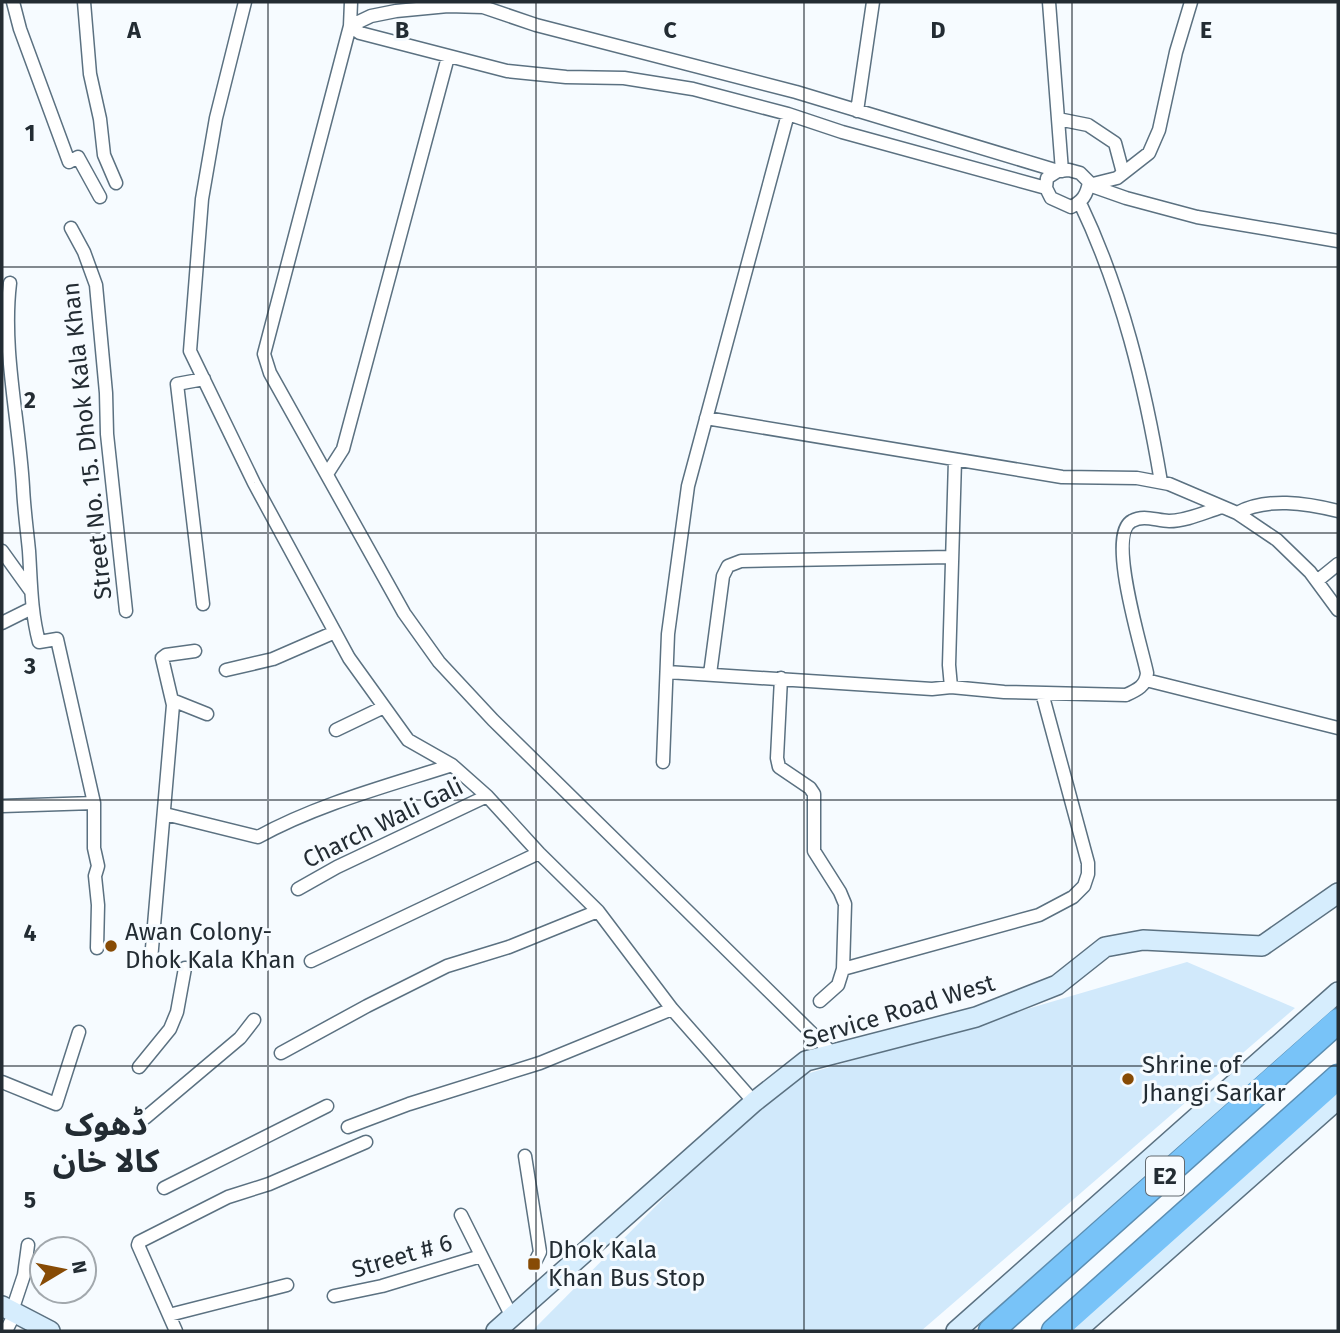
<svg xmlns="http://www.w3.org/2000/svg" width="1340" height="1333" viewBox="0 0 1340 1333" font-family="'Fira Sans','Noto Sans Arabic',sans-serif">
  <style>
    .green { fill: #d1e9fb }
    .lines { fill: none; stroke-linecap: round; stroke-linejoin: round }
    .street-casing { stroke: #5b7181; stroke-width: 15 }
    .secondary-casing { stroke: #5b7181; stroke-width: 22 }
    .highway-casing { stroke: #5a8eb3; stroke-width: 27 }
    .street { stroke: #fff; stroke-width: 12 }
    .secondary { stroke: #d6edfd; stroke-width: 19 }
    .highway { stroke: #78c3f8; stroke-width: 24 }
    .grid { fill: none; stroke: #232c33; stroke-width: 2; stroke-opacity: 0.55 }
    .poi-dot { fill: #874b05; stroke: #f6fbff; stroke-width: 2.5 }
    .labels { text-anchor: middle; dominant-baseline: central; stroke-width: 6; stroke-linejoin: round; paint-order: stroke }
    .shield { fill: #f6fbff; stroke: #626a70; stroke-width: 2 }
    .shield-label { font-size: 23px; font-weight: bold; fill: #232c33 }
    .street-label { font-size: 24px; fill: #232c33; stroke: #f6fbff }
    .poi-label { font-size: 24px; fill: #232c33; stroke: #f6fbff; text-anchor: start }
    .district-label { font-size: 32px; font-weight: bold; fill: #232c33; stroke: #f6fbff }
    .grid-label { font-size: 23px; text-anchor: middle; font-weight: bold; fill: #232c33; stroke: #f6fbff; stroke-width: 6; stroke-linejoin: round; paint-order: stroke }
  </style>
  <rect width="100%" height="100%" fill="#f6fbff"/>
  <path class="green" d="M 1187,962 L 1295,1008 L 921,1331 L 532,1331 L 779,1082 Z"/>
  <g class="lines">
    <g class="street-casing">
      <path id="street" d="M 13,2 L 20,29 L 69,162 L 78,157 L 100,197
        M 84,2 L 90,74 L 100,119 L 104,155 L 116,183
        M 245,2 L 216,118 L 202,199 L 190,351 L 254,483 L 349,658 L 408,740 L 452,765 L 487,796 L 539,853 L 598,911 L 672,1009 L 754,1102
        M 351,2 L 350,26 L 264,354 L 270,373 L 404,613 L 439,662 L 493,720 L 833,1054
        M 1049,2 L 1062,171
        M 350,26 L 371,16 L 396,11 L 448,6 L 483,7 L 536,25 L 796,92 L 1058,171
        M 350,26 L 360,33 L 507,71 L 566,77 L 624,78 L 693,89 L 788,114 L 842,132 L 1046,188
        M 857,111 L 873,2
        M 1058,119 L 1088,125 L 1115,143 L 1123,173
        M 1069,170 L 1080,173 L 1089,182 C 1087,195 1082,202 1071,207 L 1051,198 L 1046,188 L 1047,178 L 1058,171 Z
        M 1089,185 L 1126,198 L 1197,217 L 1338,241
        M 1089,185 L 1117,178 L 1149,153 L 1159,130 L 1176,52 L 1191,2
        M 1080,203 C 1122,291 1145,386 1161,482
        M 71,228 L 84,252 L 96,285 L 106,393 L 107,434 L 126,611
        M 10,283 C 2,350 19,419 23,487 C 24,509 27,530 29,551 C 31,582 31,612 39,642 L 57,639 L 94,803 L 94,848 L 98,866 L 95,876 L 98,905 L 97,948
        M 706,418 L 1062,477 L 1137,478 L 1169,484 L 1237,513 L 1277,540 L 1310,572 L 1338,610
        M 955,460 L 949,665 L 951,687 L 1004,692 L 1126,695 C 1137,690 1146,686 1147,673 C 1142,648 1106,534 1132,521 C 1144,514 1157,521 1169,521 C 1187,521 1205,512 1222,507
        M 327,474 L 343,449 L 448,57
        M 1237,513 C 1267,497 1306,503 1338,511
        M 2,551 L 30,590
        M 1317,581 L 1338,564
        M 203,604 L 177,384 L 204,379
        M 2,623 L 32,608
        M 226,670 L 273,659 L 335,632
        M 667,672 L 932,689 L 951,687
        M 710,674 L 723,576 L 728,566 L 741,561 L 951,557
        M 781,678 L 777,758 L 779,767 L 810,788 L 814,794 L 814,851 L 840,892 L 845,904 L 843,969 L 838,985 L 820,1001
        M 1146,680 L 1338,728
        M 172,700 L 207,714
        M 336,730 L 384,707
        M 663,762 L 668,634 L 688,486 L 788,114
        M 2,806 L 94,803
        M 165,814 L 258,837 C 318,804 387,786 452,765
        M 298,889 L 337,867 L 487,796
        M 151,960 L 173,705 L 162,658 L 166,655 L 195,651
        M 311,961 L 539,853
        M 843,969 L 1039,915 L 1073,897 L 1084,886 L 1088,874 L 1088,863 L 1042,693
        M 281,1053 L 367,1006 L 447,966 L 509,947 L 598,911
        M 139,1067 L 170,1029 L 177,1012 L 185,968
        M 2,1082 L 56,1104 L 79,1032
        M 145,1118 L 240,1038 L 254,1020
        M 348,1127 L 409,1104 L 540,1063 L 672,1009
        M 525,1156 L 540,1252 L 534,1264
        M 164,1188 L 327,1106
        M 461,1215 L 512,1317
        M 334,1296 L 382,1286 L 481,1256
        M 12,1311 L 24,1275 L 28,1245
        M 169,1315 L 287,1285
        M 6,1331 L 15,1313
        M 176,1331 L 138,1245 L 139,1242 L 228,1197 L 269,1184 L 366,1142"/>
    </g>
    <g class="secondary-casing">
      <path id="secondary" d="M 2,1306 L 50,1331
        M 496,1331 L 754,1102 L 806,1061 L 976,1017 L 1057,985 L 1105,947 L 1143,940 L 1262,946 L 1338,893
        M 956,1331 L 1338,992
        M 1076,1331 L 1338,1099"/>
    </g>
    <g class="highway-casing">
      <path id="highway" d="M 991,1331 L 1338,1021
        M 1054,1331 L 1338,1077"/>
    </g>
    <use href="#street" class="street"/>
    <use href="#secondary" class="secondary"/>
    <use href="#highway" class="highway"/>
  </g>
  <path class="grid" d="M 268,2 L 268,1331M 536,2 L 536,1331M 804,2 L 804,1331M 1072,2 L 1072,1331M 2,267 L 1338,267M 2,533 L 1338,533M 2,800 L 1338,800M 2,1066 L 1338,1066"/>
  <g class="poi-dot">
    <circle cx="111" cy="946" r="7"/>
    <circle cx="1128" cy="1079" r="7"/>
    <rect x="527" y="1257" width="14" height="14" rx="3.5"/>
  </g>
  <g class="labels">
    <rect class="shield" x="1146" y="1156.5" width="38" height="39" rx="5"/>
    <g class="shield-label">
      <text x="1165" y="1176">E2</text>
    </g>
    <g class="street-label">
      <text transform="translate(87 441) rotate(-96)">Street No. 15. Dhok Kala Khan</text>
      <text transform="translate(383 823) rotate(-26)">Charch Wali Gali</text>
      <text transform="translate(899 1011) rotate(-17)">Service Road West</text>
      <text transform="translate(402 1256) rotate(-16)">Street # 6</text>
    </g>
    <g class="poi-label">
      <text x="125" y="932">Awan Colony-<tspan x="125" dy="28">Dhok Kala Khan</tspan></text>
      <text x="1142" y="1065">Shrine of<tspan x="1142" dy="28">Jhangi Sarkar</tspan></text>
      <text x="548" y="1250">Dhok Kala<tspan x="548" dy="28">Khan Bus Stop</tspan></text>
    </g>
    <g class="district-label">
      <text x="106" y="1124">ڈھوک<tspan x="106" dy="37">کالا خان</tspan></text>
    </g>
  </g>
  <g class="grid-label">
    <text x="134" y="38">A</text>
    <text x="402" y="38">B</text>
    <text x="670" y="38">C</text>
    <text x="938" y="38">D</text>
    <text x="1206" y="38">E</text>
    <text x="30" y="141">1</text>
    <text x="30" y="408">2</text>
    <text x="30" y="674">3</text>
    <text x="30" y="941">4</text>
    <text x="30" y="1208">5</text>
  </g>
  <rect width="1340" height="1333" fill="none" stroke="#232c33" stroke-width="7"/>
  <g transform="translate(63 1270) rotate(80)"><circle r="33" fill="#f6fbff" stroke="#a2a8ad" stroke-width="2"/>
  <path d="M0-5L12 26L0 18L-12 26Z" fill="#874b05"/>
  <text y="-10" font-size="19" font-weight="bold" text-anchor="middle" fill="#232c33">N</text>
  </g>
</svg>
